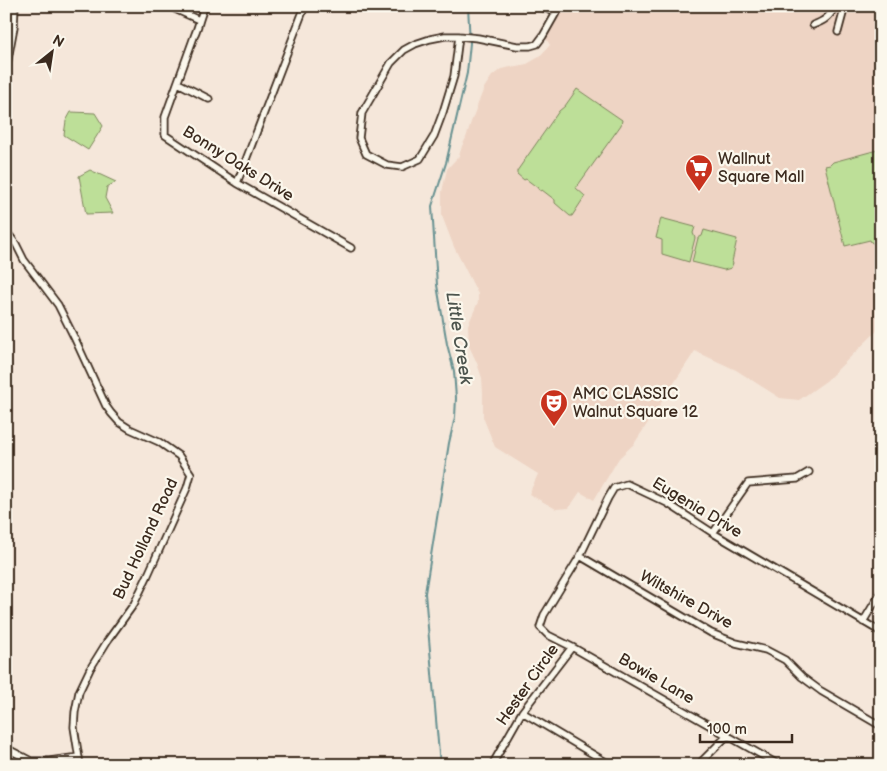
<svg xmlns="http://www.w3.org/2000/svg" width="887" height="771" viewBox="0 0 887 771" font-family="'Balsamiq Sans',sans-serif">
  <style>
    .built { fill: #eed4c4 }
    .green { fill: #bddf98; stroke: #7c845b }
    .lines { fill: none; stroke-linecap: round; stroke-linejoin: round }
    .stream { stroke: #679191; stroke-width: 2 }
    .minor-casing { stroke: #3b2a1e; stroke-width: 9 }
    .minor { stroke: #fbf7ec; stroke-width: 5.5 }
    .labels { text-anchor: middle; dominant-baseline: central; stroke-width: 4.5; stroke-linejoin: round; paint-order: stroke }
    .poi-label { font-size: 16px; fill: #3b2a1e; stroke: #fbf7ec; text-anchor: start }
    .street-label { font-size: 16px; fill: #3b2a1e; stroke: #fbf7ec }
    .water-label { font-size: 18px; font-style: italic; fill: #4d554e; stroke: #fbf7ec }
  </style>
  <rect width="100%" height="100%" fill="#f5e7da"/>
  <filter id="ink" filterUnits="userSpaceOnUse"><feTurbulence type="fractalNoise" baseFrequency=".02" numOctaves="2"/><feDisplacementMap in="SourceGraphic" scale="10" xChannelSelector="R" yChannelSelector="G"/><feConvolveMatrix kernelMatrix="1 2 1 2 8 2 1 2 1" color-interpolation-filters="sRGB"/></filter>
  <g filter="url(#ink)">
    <path class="built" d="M 563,6 L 881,6 L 881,327 L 826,381 L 799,400 L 780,398 L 736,370 L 695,351 L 634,444 L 619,458 L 594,500 L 580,492 L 569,508 L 556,509 L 529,494 L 538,474 L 495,447 L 483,417 L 483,393 L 482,378 L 477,363 L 469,346 L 468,325 L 478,302 L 478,294 L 454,247 L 442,216 L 442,192 L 447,169 L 459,156 L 462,146 L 466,138 L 471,122 L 484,88 L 492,76 L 501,69 L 527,64 L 539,57 L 550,45 L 545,37 Z"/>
    <path class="green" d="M 577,89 L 622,120 L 621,125 L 576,188 L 585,196 L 572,216 L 570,216 L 555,203 L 555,200 L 542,190 L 541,191 L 538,189 L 538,188 L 526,179 L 524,180 L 517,174 L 517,171 L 559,111 L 565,106 Z
      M 71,112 L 95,113 L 103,126 L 88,150 L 64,135 L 66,121 Z
      M 881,149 L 881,248 L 871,242 L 870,240 L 845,246 L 825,166 L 830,165 L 833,162 Z
      M 90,170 L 116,182 L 107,187 L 105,198 L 113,213 L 86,214 L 79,176 Z
      M 661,218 L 695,227 L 693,233 L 695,238 L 689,262 L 662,254 L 662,240 L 656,238 Z
      M 704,230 L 737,239 L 732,262 L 733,263 L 731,268 L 724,270 L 692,262 L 698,238 L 702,236 Z"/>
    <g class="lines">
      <path class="stream" d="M 440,765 L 425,593 L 449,443 L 455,417 L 456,398 L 454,371 L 447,344 L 437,285 L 432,206 L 446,163 L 467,73 L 470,43 L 468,6"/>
      <g class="minor-casing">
        <path id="minor" d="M 168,6 L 199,20
          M 205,6 C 200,16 199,25 195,34 L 165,117 L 165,135 L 237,183 L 351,248
          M 537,6 L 556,12
          M 813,25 C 824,21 830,17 835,6
          M 838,32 L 845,6
          M 459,36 L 454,76 L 443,112 L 434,136 L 420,159 L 402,167 L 387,165 L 366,154 L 359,138 L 362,113 L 391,63 L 404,50 L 415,44 L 430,39 L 445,36 L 459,36 L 478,38 L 517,46 L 530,46 L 537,44 L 543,36 L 560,6
          M 6,70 L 14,27 L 15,6
          M 178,83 L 209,99
          M 237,183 L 305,6
          M 6,231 L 16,244 L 24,260 L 58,305 L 75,339 L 106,406 L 111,413 L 119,422 L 130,429 L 159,442 L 179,456 L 191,474 L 187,488 L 147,577 L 134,604 L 108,640 L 90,669 L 79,692 L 75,712 L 74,727 L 80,765
          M 713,533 L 748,483 L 797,479 L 809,472
          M 580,556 L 711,633 L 736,643 L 766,650 L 785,660 L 802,677 L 821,691 L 881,726
          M 863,622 L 881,592
          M 522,712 L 611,765
          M 6,748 L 31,761 L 49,761 L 79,757
          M 492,765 L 522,712 L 572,647
          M 698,765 L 728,735
          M 779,765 L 572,647 L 548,635 L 540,627 L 544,615 L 580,556 L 608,498 L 614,488 L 627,484 L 667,503 L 713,533 L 881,632"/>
      </g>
      <use href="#minor" class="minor"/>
    </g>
  </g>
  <defs>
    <g id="supermarket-pin" transform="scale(1.4375)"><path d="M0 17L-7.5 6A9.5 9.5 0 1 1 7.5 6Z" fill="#c8321e" stroke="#fbf7ec"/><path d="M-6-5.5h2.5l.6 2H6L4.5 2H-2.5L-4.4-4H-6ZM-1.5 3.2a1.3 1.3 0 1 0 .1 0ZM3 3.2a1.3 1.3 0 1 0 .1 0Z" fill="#fff"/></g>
    <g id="theatre-pin" transform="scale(1.4375)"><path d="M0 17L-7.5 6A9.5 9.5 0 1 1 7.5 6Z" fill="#c8321e" stroke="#fbf7ec"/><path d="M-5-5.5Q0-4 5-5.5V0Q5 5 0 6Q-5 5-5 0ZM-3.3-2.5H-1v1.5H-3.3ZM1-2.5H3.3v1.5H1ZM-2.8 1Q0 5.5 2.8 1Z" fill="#fff"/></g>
  </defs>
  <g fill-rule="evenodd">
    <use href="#supermarket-pin" x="699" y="168"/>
    <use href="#theatre-pin" x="554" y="403"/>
  </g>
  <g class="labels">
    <g class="poi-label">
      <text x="718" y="159">Wallnut<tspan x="718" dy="18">Square Mall</tspan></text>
      <text x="573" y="394">AMC CLASSIC<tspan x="573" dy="18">Walnut Square 12</tspan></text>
    </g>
    <g class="street-label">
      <text transform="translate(238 164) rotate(32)">Bonny Oaks Drive</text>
      <text transform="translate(697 508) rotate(31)">Eugenia Drive</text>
      <text transform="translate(146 539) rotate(-65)">Bud Holland Road</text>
      <text transform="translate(686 600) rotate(29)">Wiltshire Drive</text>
      <text transform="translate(656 679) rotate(30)">Bowie Lane</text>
      <text transform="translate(528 685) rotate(-55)">Hester Circle</text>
    </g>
    <g class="water-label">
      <text transform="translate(459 338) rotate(81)">Little Creek</text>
    </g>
  </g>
  <rect width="887" height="771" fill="none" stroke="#fbf7ec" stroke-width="25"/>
  <rect x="12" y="12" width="862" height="746" fill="none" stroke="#3b2a1e" stroke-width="2" filter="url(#ink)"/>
  <g transform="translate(52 52) rotate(30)" stroke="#fbf7ec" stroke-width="4" paint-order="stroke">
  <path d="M0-4L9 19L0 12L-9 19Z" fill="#3b2a1e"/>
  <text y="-8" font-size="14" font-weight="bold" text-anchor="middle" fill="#3b2a1e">N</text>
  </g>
  <path d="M700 734v8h92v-8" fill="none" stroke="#3b2a1e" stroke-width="2.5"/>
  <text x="707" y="734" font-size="15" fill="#3b2a1e" stroke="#fbf7ec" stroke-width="4" paint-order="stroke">100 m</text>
</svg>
